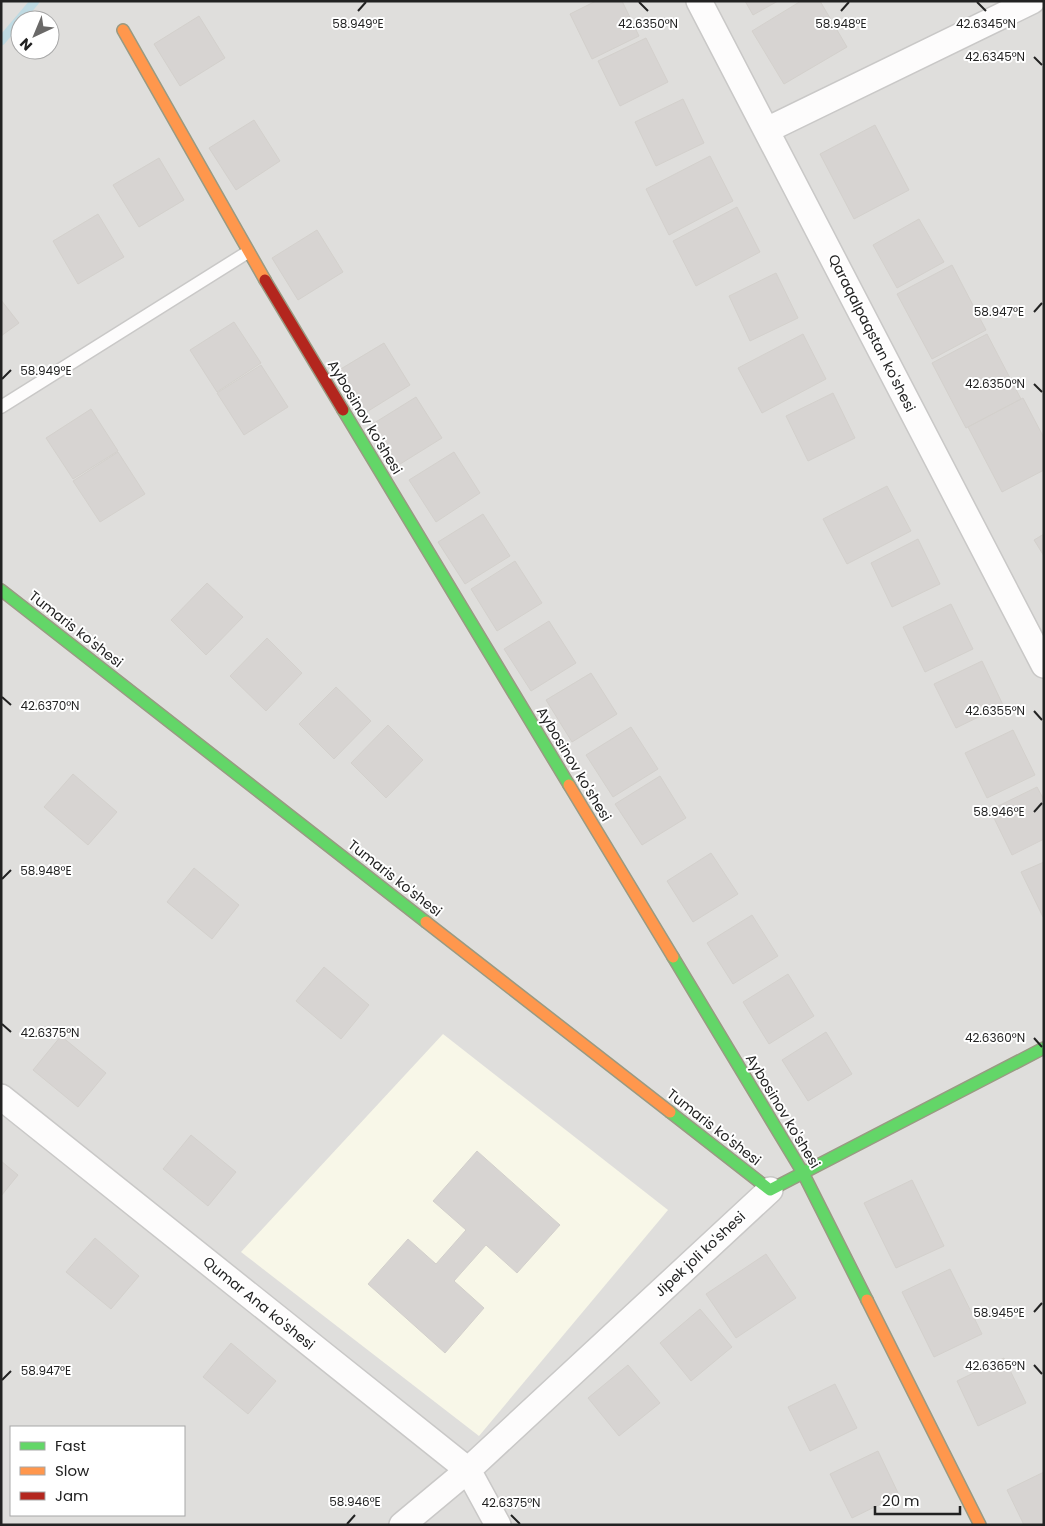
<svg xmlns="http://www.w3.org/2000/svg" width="1045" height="1526" viewBox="0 0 1045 1526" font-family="Poppins,sans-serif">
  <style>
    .residential { fill: #dfdedc; fill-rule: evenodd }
    .education { fill: #f8f7e8 }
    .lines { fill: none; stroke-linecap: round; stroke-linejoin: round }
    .stream { stroke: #bfdbe3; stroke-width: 9 }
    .building { fill: #d7d4d2; stroke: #d3d0cc }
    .lane-casing { stroke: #c9c8c7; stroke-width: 15 }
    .street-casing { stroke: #c9c8c7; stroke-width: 28 }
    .fast-casing { stroke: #999a82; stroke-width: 14 }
    .slow-casing { stroke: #999a82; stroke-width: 14 }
    .jam-casing { stroke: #999a82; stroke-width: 14 }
    .lane { stroke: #fdfcfc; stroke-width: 12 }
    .street { stroke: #fdfcfc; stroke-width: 25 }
    .fast { stroke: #63d668; stroke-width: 11 }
    .slow { stroke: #ff974d; stroke-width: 11 }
    .jam { stroke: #b3261e; stroke-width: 11 }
    .ticks { fill: none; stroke: #222; stroke-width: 2 }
    .labels { text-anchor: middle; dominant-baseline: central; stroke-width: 4; stroke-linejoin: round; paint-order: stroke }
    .street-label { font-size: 14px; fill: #222; stroke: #fff }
    .ticks-label { font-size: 12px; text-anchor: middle; fill: #222; stroke: #fff; stroke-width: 4; stroke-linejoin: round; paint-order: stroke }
  </style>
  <rect width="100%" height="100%" fill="#f0eeeb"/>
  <path class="residential" d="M 1,1 L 1044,1 L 1044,1525 L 1,1525 ZM 20,20 L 50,20 L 50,50 L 20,50 ZM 11,1427 L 184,1427 L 184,1515 L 11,1515 Z"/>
  <path class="education" d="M 443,1034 L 668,1210 L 479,1436 L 241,1252 Z"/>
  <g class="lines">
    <path class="stream" d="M 1,41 L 35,1"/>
  </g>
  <path class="building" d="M 596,1 L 622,1 L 639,36 L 592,59 L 570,14 Z
    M 745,1 L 778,1 L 753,15 Z
    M 801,1 L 820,1 L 847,47 L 784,84 L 752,31 Z
    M 199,16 L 225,58 L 180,86 L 154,44 Z
    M 646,38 L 668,82 L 620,106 L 598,61 Z
    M 683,99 L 704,143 L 656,166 L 635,122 Z
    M 254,120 L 280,161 L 236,190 L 209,148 Z
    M 875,125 L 909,190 L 854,219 L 820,154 Z
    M 710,156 L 733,201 L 669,235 L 646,189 Z
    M 159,158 L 184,200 L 139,227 L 113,185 Z
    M 737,207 L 760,252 L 696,286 L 673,241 Z
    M 98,214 L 124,257 L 78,284 L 53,241 Z
    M 919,219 L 944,262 L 897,288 L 873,245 Z
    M 317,230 L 343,272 L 298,300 L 272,258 Z
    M 952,265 L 986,330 L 932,359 L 897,294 Z
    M 776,273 L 798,318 L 750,341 L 729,296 Z
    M 1,300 L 19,323 L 1,336 Z
    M 234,322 L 261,363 L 217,392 L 190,350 Z
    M 803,334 L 826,379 L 762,413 L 738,368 Z
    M 987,334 L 1021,399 L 966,428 L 932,363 Z
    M 384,343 L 410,385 L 365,413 L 339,370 Z
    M 261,365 L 288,407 L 244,435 L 217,393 Z
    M 833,393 L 855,438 L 808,461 L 786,416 Z
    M 416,397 L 442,438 L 397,466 L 371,425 Z
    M 1023,398 L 1044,438 L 1044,470 L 1002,492 L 968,427 Z
    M 91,409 L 118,451 L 73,479 L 46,438 Z
    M 118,452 L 145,494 L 100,522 L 73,481 Z
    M 454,452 L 480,493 L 436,522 L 409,480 Z
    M 887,486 L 911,531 L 847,564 L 823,519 Z
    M 483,514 L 510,556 L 465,584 L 438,542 Z
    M 1044,534 L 1044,556 L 1034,540 Z
    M 918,539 L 940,584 L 892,607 L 871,563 Z
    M 515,561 L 542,603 L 497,631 L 471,589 Z
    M 207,583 L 243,617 L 206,655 L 171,620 Z
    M 951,604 L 973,649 L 925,672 L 903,627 Z
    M 549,621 L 576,663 L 531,691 L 504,649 Z
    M 267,638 L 302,673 L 266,711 L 230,676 Z
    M 982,661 L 1003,705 L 956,728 L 934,684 Z
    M 591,673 L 617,714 L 572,742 L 546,700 Z
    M 336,687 L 371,721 L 334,759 L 299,724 Z
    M 388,725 L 423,760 L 386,798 L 351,763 Z
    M 631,727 L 658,769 L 613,797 L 586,755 Z
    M 1013,730 L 1035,775 L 987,798 L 965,753 Z
    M 73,774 L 117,812 L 88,845 L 44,807 Z
    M 660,776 L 686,818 L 642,845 L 615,804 Z
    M 1037,787 L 1044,800 L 1044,839 L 1012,855 L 990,810 Z
    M 711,853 L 738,894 L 693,922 L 667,881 Z
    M 1044,862 L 1044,917 L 1043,917 L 1021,872 Z
    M 194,868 L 239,905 L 212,939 L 167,902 Z
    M 752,915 L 778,956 L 733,984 L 707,943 Z
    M 324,967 L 369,1005 L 341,1039 L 296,1001 Z
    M 788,974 L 814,1016 L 769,1044 L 743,1002 Z
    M 826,1032 L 852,1074 L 808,1101 L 782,1060 Z
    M 61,1036 L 106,1073 L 78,1107 L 33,1070 Z
    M 191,1135 L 236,1172 L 208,1206 L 163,1169 Z
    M 477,1151 L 560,1225 L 517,1273 L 486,1245 L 454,1281 L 484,1308 L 445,1353 L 368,1284 L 408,1239 L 436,1264 L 466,1230 L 433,1201 Z
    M 1,1161 L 18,1175 L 1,1196 Z
    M 912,1180 L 944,1246 L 896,1268 L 864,1203 Z
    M 95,1238 L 139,1276 L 111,1309 L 66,1272 Z
    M 766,1254 L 796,1298 L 736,1338 L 706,1294 Z
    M 950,1269 L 982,1334 L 934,1357 L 902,1292 Z
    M 700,1309 L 732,1347 L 691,1381 L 660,1343 Z
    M 231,1343 L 276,1381 L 248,1414 L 203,1377 Z
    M 1004,1358 L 1026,1403 L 978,1426 L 957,1381 Z
    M 628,1365 L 660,1403 L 619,1436 L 588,1398 Z
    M 835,1384 L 857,1428 L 810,1451 L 788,1407 Z
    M 878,1451 L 899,1495 L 852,1518 L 830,1474 Z
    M 1044,1472 L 1044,1525 L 1024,1525 L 1007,1490 Z"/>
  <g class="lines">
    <g class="lane-casing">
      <path id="lane" d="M 1,407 L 248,252"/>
    </g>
    <g class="street-casing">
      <path id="street" d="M 699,1 L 1044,665
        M 767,130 L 1032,1
        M 1,1097 L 468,1470 L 498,1525
        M 402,1525 L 468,1470 L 770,1190"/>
    </g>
    <g class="fast-casing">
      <path id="fast" d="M 343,410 L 569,785
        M 1,590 L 426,922
        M 673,957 L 803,1173 L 867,1300
        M 670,1112 L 770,1190 L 1044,1048"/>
    </g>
    <g class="slow-casing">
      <path id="slow" d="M 123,30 L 265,280
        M 569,785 L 673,957
        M 426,922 L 670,1112
        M 867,1300 L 980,1525"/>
    </g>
    <g class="jam-casing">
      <path id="jam" d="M 265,280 L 343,410"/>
    </g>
    <use href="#lane" class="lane"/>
    <use href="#street" class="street"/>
    <use href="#fast" class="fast"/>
    <use href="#slow" class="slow"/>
    <use href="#jam" class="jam"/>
  </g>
  <path class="ticks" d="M 639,2 L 648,11M 977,2 L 986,11M 358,11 L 366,2M 841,11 L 849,2M 1034,57 L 1042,65M 1034,312 L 1042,303M 2,379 L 11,370M 1034,384 L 1042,392M 2,697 L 11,705M 1034,711 L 1042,720M 1034,812 L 1042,803M 2,879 L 11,870M 2,1024 L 11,1032M 1034,1038 L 1042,1047M 1034,1312 L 1042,1303M 1034,1365 L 1042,1374M 2,1380 L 11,1371M 511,1515 L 520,1524M 347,1524 L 355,1515"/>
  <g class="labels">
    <g class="street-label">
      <text transform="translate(872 333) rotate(63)">Qaraqalpaqstan ko'shesi</text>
      <text transform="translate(365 417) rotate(59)">Aybosinov ko'shesi</text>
      <text transform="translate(76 629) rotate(38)">Tumaris ko'shesi</text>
      <text transform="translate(574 764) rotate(59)">Aybosinov ko'shesi</text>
      <text transform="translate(395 878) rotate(38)">Tumaris ko'shesi</text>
      <text transform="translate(783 1111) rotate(59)">Aybosinov ko'shesi</text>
      <text transform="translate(714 1127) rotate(38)">Tumaris ko'shesi</text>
      <text transform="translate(700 1254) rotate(-43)">Jipek joli ko'shesi</text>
      <text transform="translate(259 1303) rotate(39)">Qumar Ana ko'shesi</text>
    </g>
  </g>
  <g class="ticks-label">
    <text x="648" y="28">42.6350°N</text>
    <text x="986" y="28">42.6345°N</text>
    <text x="358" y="28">58.949°E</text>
    <text x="841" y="28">58.948°E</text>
    <text x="995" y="61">42.6345°N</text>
    <text x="999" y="316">58.947°E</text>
    <text x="46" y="375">58.949°E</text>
    <text x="995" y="388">42.6350°N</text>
    <text x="50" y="710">42.6370°N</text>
    <text x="995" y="715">42.6355°N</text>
    <text x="999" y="816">58.946°E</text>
    <text x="46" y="875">58.948°E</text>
    <text x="50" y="1037">42.6375°N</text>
    <text x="995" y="1042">42.6360°N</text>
    <text x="999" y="1317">58.945°E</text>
    <text x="995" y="1370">42.6365°N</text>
    <text x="46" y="1375">58.947°E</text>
    <text x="355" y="1506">58.946°E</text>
    <text x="511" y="1507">42.6375°N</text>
  </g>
  <rect width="1045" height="1526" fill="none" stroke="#222222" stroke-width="5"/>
  <rect x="10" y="1426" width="175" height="90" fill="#ffffff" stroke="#a7a7a7"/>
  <rect x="20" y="1442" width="25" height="8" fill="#63d668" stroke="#a7a7a7"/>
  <text x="55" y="1451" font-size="15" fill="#222222">Fast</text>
  <rect x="20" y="1467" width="25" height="8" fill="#ff974d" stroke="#a7a7a7"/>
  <text x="55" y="1476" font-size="15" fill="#222222">Slow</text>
  <rect x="20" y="1492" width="25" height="8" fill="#b3261e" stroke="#a7a7a7"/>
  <text x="55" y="1501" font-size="15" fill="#222222">Jam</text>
  <g transform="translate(35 35) rotate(224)"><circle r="24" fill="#ffffff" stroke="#a7a7a7"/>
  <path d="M0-4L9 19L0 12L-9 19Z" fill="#6a6968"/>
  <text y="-8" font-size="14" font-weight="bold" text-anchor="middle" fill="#222222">N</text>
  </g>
  <path d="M875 1506v8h85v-8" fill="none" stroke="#222222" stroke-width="2.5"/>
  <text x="882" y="1506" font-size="15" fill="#222222" stroke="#ffffff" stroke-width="4" paint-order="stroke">20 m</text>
</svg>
